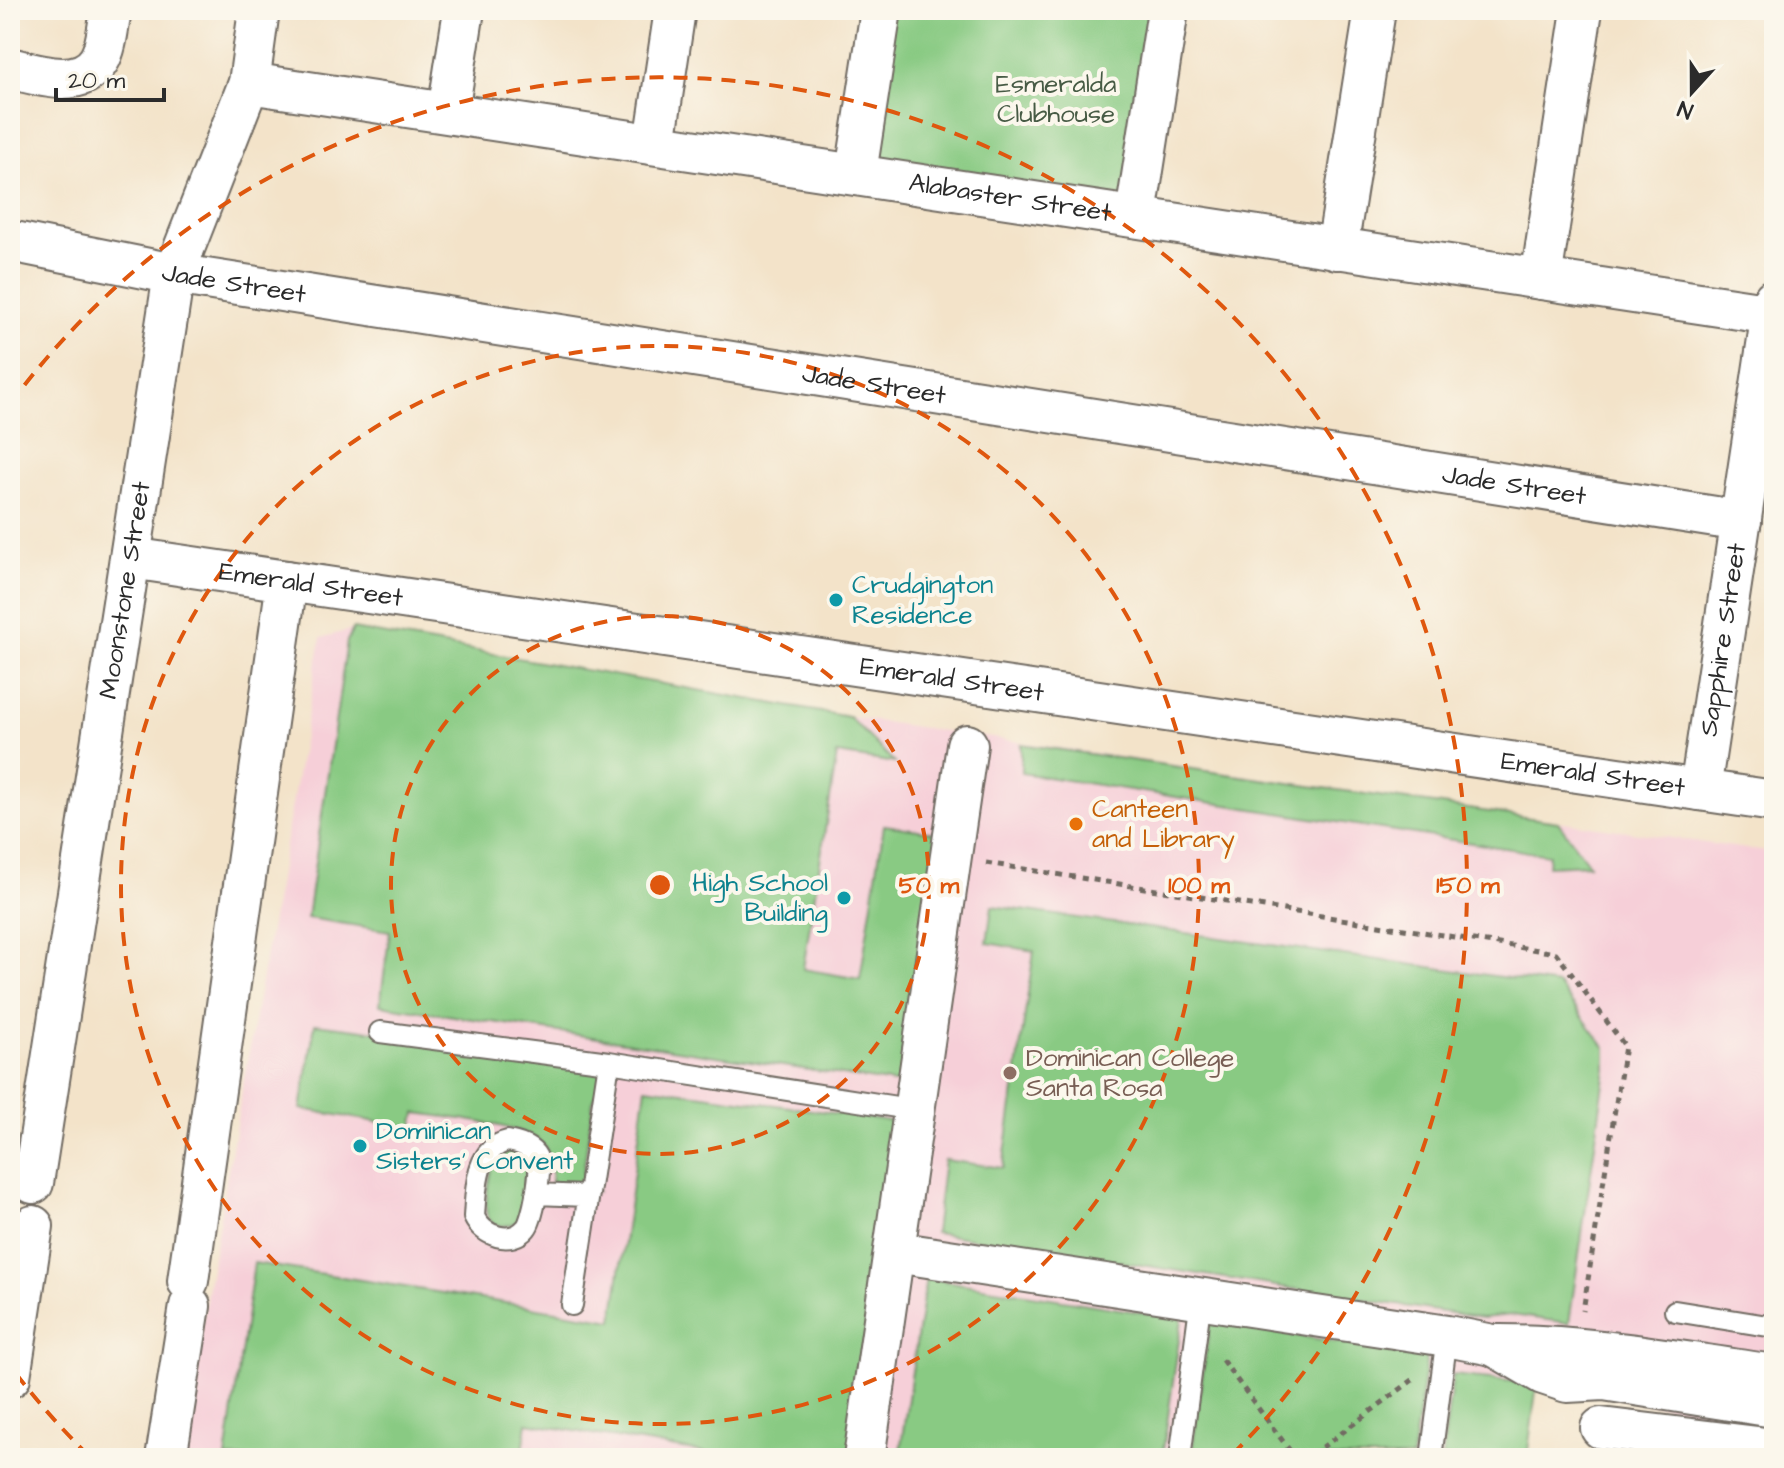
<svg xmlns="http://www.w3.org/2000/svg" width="1784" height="1468" viewBox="0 0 1784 1468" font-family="'Architects Daughter',sans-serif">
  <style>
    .built { fill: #f6cfd8 }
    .green { fill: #89ca83; stroke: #5a7a57; stroke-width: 2 }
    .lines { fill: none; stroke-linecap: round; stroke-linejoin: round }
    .lane-casing { stroke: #716b62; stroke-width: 24 }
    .street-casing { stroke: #716b62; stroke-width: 44 }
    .path { stroke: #716b62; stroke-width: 5; stroke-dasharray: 6 6; stroke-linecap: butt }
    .lane { stroke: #fff; stroke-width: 20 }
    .street { stroke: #fff; stroke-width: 40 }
    .ring { fill: none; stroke: #df570e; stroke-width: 4; stroke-dasharray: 14 10 }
    .culture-dot { fill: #0f9aa8; stroke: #fbf7ec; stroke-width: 3 }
    .food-dot { fill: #e8710a; stroke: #fbf7ec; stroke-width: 3 }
    .education-dot { fill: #8d6e63; stroke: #fbf7ec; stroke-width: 3 }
    .labels { text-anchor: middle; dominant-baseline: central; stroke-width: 8; stroke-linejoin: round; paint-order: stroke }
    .park-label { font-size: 26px; fill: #475b45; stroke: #fbf7ec }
    .street-label { font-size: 26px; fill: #2b2b2b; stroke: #fbf7ec }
    .culture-label { font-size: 26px; fill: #0d838f; stroke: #fbf7ec; text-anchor: start }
    .food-label { font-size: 26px; fill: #c56008; stroke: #fbf7ec; text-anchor: start }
    .education-label { font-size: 26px; fill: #785e54; stroke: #fbf7ec; text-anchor: start }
    .centre { fill: #df570e; stroke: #fbf7ec; stroke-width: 4 }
    .ring-label { font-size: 24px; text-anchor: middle; font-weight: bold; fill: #df570e; stroke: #fbf7ec; stroke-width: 8; stroke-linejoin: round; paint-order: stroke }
  </style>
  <rect width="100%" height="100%" fill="#fbf7ec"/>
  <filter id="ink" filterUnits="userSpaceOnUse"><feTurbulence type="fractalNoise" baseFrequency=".0125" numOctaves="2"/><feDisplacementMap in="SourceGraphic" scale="16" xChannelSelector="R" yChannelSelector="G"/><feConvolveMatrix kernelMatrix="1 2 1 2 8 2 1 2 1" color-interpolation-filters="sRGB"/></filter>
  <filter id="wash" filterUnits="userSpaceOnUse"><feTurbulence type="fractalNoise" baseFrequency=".006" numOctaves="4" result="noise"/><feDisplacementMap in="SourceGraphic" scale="32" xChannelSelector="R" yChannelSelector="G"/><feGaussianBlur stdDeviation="1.8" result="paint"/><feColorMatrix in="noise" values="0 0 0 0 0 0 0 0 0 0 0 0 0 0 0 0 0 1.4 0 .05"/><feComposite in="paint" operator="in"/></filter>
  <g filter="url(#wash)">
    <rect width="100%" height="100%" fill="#f3e3c9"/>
    <path class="built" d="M 353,629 L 849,717 L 1774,853 L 1774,1426 L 1537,1384 L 1527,1458 L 184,1458 L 207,1292 L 321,638 Z"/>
    <path class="green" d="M 891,10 L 1161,10 L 1131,199 L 867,164 Z
      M 353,629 L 849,717 L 895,763 L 837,754 L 803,969 L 860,979 L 884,825 L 959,836 L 921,1087 L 380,1005 L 390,931 L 307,918 L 347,641 Z
      M 1021,744 L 1558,822 L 1589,864 L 1548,866 L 1549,855 L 1021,773 Z
      M 992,906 L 1558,985 L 1606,1048 L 1606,1069 L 1569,1323 L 1512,1315 L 1482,1318 L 935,1233 L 944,1160 L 1003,1168 L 1034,951 L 987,943 Z
      M 315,1024 L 616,1061 L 593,1101 L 583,1174 L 597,1191 L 551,1184 C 553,1168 550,1146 535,1138 C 513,1124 444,1117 416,1113 L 413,1128 L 301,1109 Z
      M 646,1087 L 913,1124 L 863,1458 L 736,1458 L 527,1423 L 522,1458 L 226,1458 L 254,1263 L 613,1320 Z
      M 508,1151 L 524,1157 L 529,1169 L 520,1219 C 511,1228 492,1229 487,1215 C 484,1208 490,1170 493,1163 C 496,1156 502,1154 508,1151 Z
      M 926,1278 L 1182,1319 L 1162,1458 L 899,1458 Z
      M 1210,1322 L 1427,1356 L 1412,1458 L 1191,1458 Z
      M 1453,1375 L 1537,1384 L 1527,1458 L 1442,1458 Z"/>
  </g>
  <g filter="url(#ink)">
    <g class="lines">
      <g class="lane-casing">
        <path id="lane" d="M 380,1032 L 609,1062 L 916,1110
          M 508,1141 C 519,1143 534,1147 538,1160 C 542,1171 533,1220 526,1228 C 511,1246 483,1236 474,1217 C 476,1189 475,1149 508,1141 Z
          M 536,1194 L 587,1196
          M 572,1305 L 609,1062
          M 1675,1311 L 1774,1327
          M 1180,1458 L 1201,1298
          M 1431,1458 L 1447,1336"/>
      </g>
      <g class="street-casing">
        <g id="street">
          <path d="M 10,68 C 37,75 81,90 99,60 C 107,47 108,25 111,10"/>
          <path id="s1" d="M 249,83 C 757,157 1264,238 1772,314"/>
          <path d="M 448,112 L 464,10"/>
          <path d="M 655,143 L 675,10"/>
          <path d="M 856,173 L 881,10"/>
          <path d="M 1136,215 L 1168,10"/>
          <path id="s2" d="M 10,241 L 174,274 L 1741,521"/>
          <path d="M 1337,249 L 1375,10"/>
          <path d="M 1541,279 L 1582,10"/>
          <path id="s3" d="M 131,558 L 1774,801"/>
          <path id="s4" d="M 1700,790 L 1774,299"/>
          <path id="s5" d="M 33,1183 L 174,274 L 249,83 L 259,10"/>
          <path d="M 895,1252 L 1447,1336 L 1493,1345"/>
          <path d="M 188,1281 L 287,581"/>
          <path d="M 1774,1375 C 1681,1362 1587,1344 1493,1345 L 1543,1374 L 1567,1382 L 1604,1380 L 1774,1407"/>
          <path d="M 10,1377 L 33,1226"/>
          <path d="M 1601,1428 L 1774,1449"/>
          <path d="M 166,1458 L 190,1306"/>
          <path d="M 864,1458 L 967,745"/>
        </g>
      </g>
      <path class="path" d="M 986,863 L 1556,953 L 1625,1046 L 1583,1311
        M 1222,1360 L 1291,1452
        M 1312,1455 L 1414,1379
        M 1290,1458 L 1291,1452 L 1312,1455 L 1312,1457"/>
      <use href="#lane" class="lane"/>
      <use href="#street" class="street"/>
    </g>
  </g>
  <g class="ring">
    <circle cx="660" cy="885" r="269"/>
    <circle cx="660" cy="885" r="539"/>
    <path d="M89 1456A808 808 0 0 1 10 1366M10 404A808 808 0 1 1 1231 1456"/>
  </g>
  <g class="culture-dot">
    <circle cx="836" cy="600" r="8"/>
    <circle cx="844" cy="898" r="8"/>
    <circle cx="360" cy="1146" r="8"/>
  </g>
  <circle class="food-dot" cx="1076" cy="824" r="8"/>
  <circle class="education-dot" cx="1010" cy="1073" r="8"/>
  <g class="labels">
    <g class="park-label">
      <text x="1056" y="84">Esmeralda<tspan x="1056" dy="30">Clubhouse</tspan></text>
    </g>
    <g class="street-label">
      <text stroke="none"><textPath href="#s1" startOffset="770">Alabaster Street</textPath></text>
      <text stroke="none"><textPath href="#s2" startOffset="228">Jade Street</textPath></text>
      <text stroke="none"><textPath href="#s2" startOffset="876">Jade Street</textPath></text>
      <text stroke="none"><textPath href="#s2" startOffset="1524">Jade Street</textPath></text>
      <text stroke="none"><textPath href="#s3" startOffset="182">Emerald Street</textPath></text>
      <text stroke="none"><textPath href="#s5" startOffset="600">Moonstone Street</textPath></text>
      <text stroke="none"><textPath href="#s4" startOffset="152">Sapphire Street</textPath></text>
      <text stroke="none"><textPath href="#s3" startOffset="830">Emerald Street</textPath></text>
      <text stroke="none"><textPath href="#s3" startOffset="1478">Emerald Street</textPath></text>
    </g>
    <g class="culture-label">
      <text x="852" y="585">Crudgington<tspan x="852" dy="30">Residence</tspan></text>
      <text x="828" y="883" text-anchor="end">High School<tspan x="828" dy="30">Building</tspan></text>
      <text x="376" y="1131">Dominican<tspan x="376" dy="30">Sisters' Convent</tspan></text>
    </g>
    <g class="food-label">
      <text x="1092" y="809">Canteen<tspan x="1092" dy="30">and Library</tspan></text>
    </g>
    <g class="education-label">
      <text x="1026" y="1058">Dominican College<tspan x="1026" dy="30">Santa Rosa</tspan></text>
    </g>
  </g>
  <circle cx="660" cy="885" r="12" class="centre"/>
  <g class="ring-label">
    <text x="929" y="893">50 m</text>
    <text x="1199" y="893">100 m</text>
    <text x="1468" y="893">150 m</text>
  </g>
  <rect width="1784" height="1468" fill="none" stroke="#fbf7ec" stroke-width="40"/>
  <g transform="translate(1692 92) rotate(201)" stroke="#fbf7ec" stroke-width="6" paint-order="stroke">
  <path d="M0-6L14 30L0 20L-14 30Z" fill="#2b2b2b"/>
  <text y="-12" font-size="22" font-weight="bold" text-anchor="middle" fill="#2b2b2b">N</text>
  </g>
  <path d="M56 88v12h108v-12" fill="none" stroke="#2b2b2b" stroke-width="4"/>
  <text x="68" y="88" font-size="24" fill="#2b2b2b" stroke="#fbf7ec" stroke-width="6" paint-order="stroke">20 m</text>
</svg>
